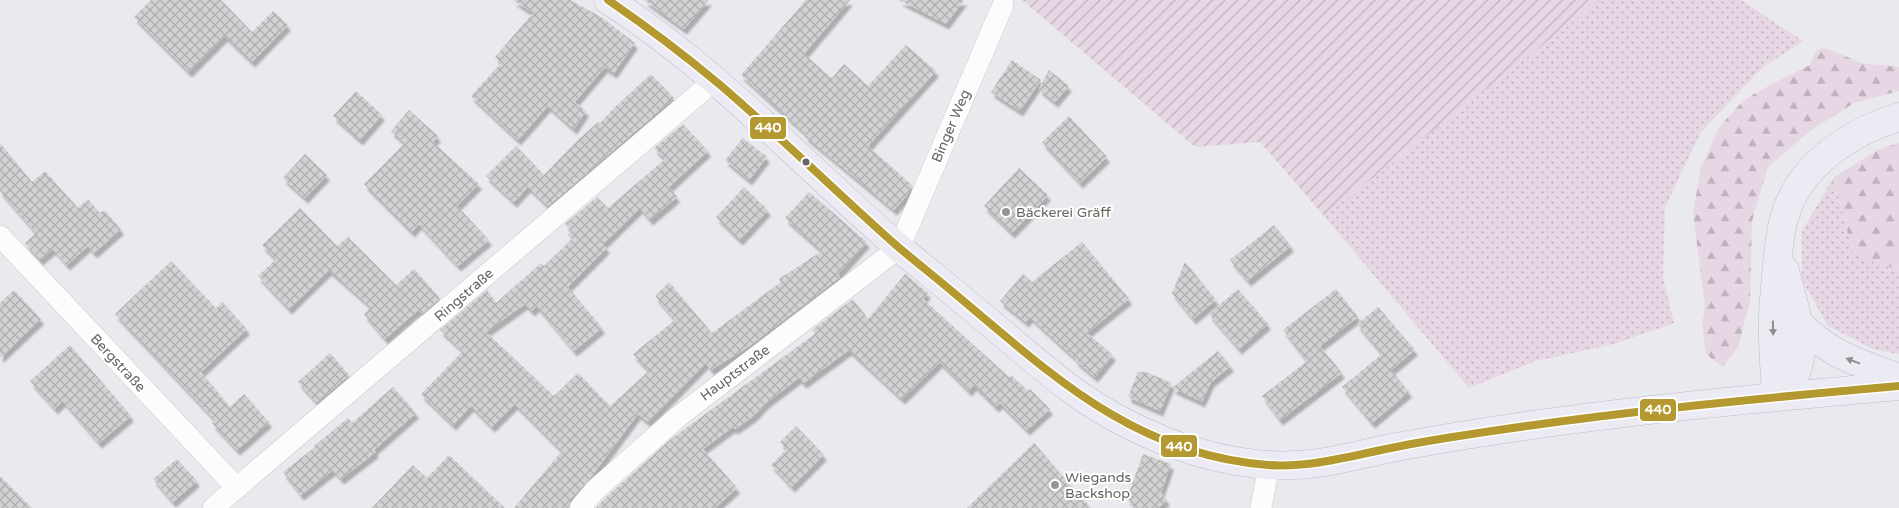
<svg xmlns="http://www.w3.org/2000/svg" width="1899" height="508" viewBox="0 0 1899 508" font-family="'Varela Round',sans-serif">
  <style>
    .grass { fill: url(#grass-dots) }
    .forest { fill: url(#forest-firs) }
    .garden { fill: url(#garden-furrows) }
    .building { fill: url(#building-cross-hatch); filter: url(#shadow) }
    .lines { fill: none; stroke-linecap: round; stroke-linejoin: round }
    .minor-casing { stroke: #c8c8ca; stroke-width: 22 }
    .major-casing { stroke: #bcbbd3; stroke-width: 29 }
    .minor { stroke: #fcfcfc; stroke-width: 21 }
    .major { stroke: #eceaf3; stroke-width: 28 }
    .bus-1-casing { stroke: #fff; stroke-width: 11 }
    .bus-1 { stroke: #b39930; stroke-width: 8 }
    .oneway { fill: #8f8e8c }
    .bus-dot { fill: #676660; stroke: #fff; stroke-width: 2 }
    .poi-dot { fill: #959492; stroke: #fff; stroke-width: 2 }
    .labels { text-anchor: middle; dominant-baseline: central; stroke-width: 4; stroke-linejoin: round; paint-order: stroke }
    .street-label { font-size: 14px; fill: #676660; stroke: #fff }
    .poi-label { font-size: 14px; fill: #676660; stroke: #fff; text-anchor: start }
    .line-badge { stroke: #fff; stroke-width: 2 }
    .badge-label { font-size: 14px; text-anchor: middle; font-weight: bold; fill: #fff }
  </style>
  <defs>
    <pattern id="grass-dots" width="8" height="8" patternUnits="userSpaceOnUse" patternTransform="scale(1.25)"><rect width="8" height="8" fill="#e7d7e4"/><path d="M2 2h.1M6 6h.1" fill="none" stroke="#bfb2bc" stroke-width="1.8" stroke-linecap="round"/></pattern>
    <pattern id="forest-firs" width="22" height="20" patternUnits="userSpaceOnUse" patternTransform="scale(1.25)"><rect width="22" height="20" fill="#e7d7e4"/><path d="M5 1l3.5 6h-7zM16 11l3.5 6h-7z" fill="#bfb2bc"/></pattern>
    <pattern id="garden-furrows" width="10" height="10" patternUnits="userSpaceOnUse" patternTransform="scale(1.25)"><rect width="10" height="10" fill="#e7d7e4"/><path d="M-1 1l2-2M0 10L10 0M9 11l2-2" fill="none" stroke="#bfb2bc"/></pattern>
    <pattern id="building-cross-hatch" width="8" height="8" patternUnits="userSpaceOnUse" patternTransform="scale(1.25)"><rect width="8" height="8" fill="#d2d2d4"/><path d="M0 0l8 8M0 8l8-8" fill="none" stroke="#aeaeaf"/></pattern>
    <filter id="shadow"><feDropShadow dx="3" dy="5.5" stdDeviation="1" flood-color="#0004"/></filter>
  </defs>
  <rect width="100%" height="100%" fill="#eaeaee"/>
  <path class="grass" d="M 1600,0 L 1741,0 L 1803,41 L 1762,68 L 1701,132 L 1665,207 L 1663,277 L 1674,323 L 1614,344 L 1536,361 L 1469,388 L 1324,216 Z
    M 1834,177 L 1853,254 L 1899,270 L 1899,354 L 1873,349 L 1828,326 L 1802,280 L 1802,231 Z"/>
  <path class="forest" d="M 1825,48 L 1862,63 L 1899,67 L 1899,91 L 1854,103 L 1810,131 L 1768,167 L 1752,221 L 1750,302 L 1738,347 L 1723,367 L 1706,354 L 1702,324 L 1705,307 L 1693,213 L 1701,168 L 1719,127 L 1744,100 L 1770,85 L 1810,65 L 1817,49 Z
    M 1899,143 L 1899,270 L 1853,254 L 1834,177 L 1879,149 Z"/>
  <path class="garden" d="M 1022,0 L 1600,0 L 1324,216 L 1260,142 L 1195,147 Z"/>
  <path class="building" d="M 151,0 L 221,0 L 252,32 L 273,11 L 288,25 L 252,62 L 225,36 L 189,72 L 134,17 Z
    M 513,0 L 570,0 L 601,17 L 635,43 L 614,73 L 605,67 L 575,102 L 586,111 L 574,129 L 548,106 L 518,140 L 471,96 L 501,63 L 495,57 L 533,13 Z
    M 644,0 L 709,0 L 684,29 Z
    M 806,0 L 850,0 L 804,54 L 832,78 L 844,64 L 868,86 L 906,45 L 936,71 L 868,146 L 912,185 L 908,194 L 894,210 L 805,136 L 806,134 L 741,75 Z
    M 899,0 L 964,0 L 946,24 Z
    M 1012,60 L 1041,80 L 1020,111 L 991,92 Z
    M 1049,70 L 1069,86 L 1055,102 L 1039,89 Z
    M 651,74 L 674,98 L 548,206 L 528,187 L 514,202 L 486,176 L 516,146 L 544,175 L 577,141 L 598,122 L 600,123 L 615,107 Z
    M 356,91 L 382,115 L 360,140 L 333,116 Z
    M 409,110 L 438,136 L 433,142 L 479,184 L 457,206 L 489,240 L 458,266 L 419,224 L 412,232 L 364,184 L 405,143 L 391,131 Z
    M 1069,116 L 1107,157 L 1080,183 L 1042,142 Z
    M 683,124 L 708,151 L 669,187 L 677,197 L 650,220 L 640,208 L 603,244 L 607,248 L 568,287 L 602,328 L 574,351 L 537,306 L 532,311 L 525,304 L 486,332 L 554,396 L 578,373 L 610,406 L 649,371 L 633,354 L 675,320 L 655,296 L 669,282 L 712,333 L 781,282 L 779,279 L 822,251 L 785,218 L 809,192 L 867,242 L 838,274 L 840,277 L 748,347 L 711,370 L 706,363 L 648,422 L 638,414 L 591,477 L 570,500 L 568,508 L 514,508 L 562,451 L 515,404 L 492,427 L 471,406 L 453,425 L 421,394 L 463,351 L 440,330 L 487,290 L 496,303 L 541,263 L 544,266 L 572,239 L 567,235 L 572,231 L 565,224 L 597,197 L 608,208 L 665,159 L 654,148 Z
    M 743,138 L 767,157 L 749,180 L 725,160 Z
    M 0,143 L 32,182 L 45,171 L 78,208 L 88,199 L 100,213 L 104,210 L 121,229 L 94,253 L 88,246 L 67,265 L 53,249 L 40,260 L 25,243 L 36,233 L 0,191 Z
    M 305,154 L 327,175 L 305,198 L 283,178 Z
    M 1019,168 L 1048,195 L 1012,233 L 984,206 Z
    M 744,187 L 768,210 L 740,240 L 716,217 Z
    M 300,208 L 337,246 L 348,237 L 396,285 L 414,269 L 440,298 L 422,314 L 418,310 L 385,339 L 364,314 L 371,307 L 329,270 L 289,309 L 258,276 L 276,259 L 262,245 Z
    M 1274,225 L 1291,246 L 1248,281 L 1230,260 Z
    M 1082,242 L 1129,299 L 1087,333 L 1113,355 L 1095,377 L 1075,360 L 1076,359 L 1030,317 L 1026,322 L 1000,301 L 1023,274 L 1032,282 Z
    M 171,261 L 216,308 L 222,302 L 247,329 L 201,372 L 230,407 L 244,394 L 269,422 L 237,450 L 212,423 L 215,420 L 115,314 Z
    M 1185,262 L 1216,300 L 1193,319 L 1172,293 Z
    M 905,274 L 928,293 L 923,299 L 1009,377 L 1011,375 L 1028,391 L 1030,389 L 1050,409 L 1027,430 L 1000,403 L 996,407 L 974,385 L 969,391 L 940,362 L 902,399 L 849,350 L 804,383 L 799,378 L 766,403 L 754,416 L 735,429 L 733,427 L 703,449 L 737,488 L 715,508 L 596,508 L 604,499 L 671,439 L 815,334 L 812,330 L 853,299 L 868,319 Z
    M 1238,289 L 1268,324 L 1239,349 L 1209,314 Z
    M 1336,289 L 1358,317 L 1320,346 L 1342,373 L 1280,420 L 1262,396 L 1307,361 L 1283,330 Z
    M 14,290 L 41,319 L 0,358 L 0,303 Z
    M 1378,307 L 1415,350 L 1391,370 L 1409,392 L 1372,423 L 1342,387 L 1382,354 L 1357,324 Z
    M 70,345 L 131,416 L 99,443 L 63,401 L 55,409 L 30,381 Z
    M 1218,351 L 1231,366 L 1211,382 L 1202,402 L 1172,388 Z
    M 330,353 L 349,375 L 317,403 L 298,382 Z
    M 1138,372 L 1146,372 L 1172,383 L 1160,411 L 1128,397 Z
    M 393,387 L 416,413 L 374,450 L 376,452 L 341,479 L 333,470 L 301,495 L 283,472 L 315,447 L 314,446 L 348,418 L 352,423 Z
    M 796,426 L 824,455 L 792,487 L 771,465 L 787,449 L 780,442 Z
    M 1034,443 L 1091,508 L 967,508 Z
    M 1143,454 L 1171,464 L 1161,493 L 1167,500 L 1158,508 L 1136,508 L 1127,498 Z
    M 449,455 L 505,508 L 372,508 L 413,465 L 427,478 Z
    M 177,459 L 197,481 L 173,502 L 153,479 Z
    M 0,476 L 32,508 L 0,508 Z"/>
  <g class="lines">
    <g class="minor-casing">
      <path id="minor" d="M 0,236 L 237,488
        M 213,508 L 715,80
        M 580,508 L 595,490 L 679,416 L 899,248 L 1003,5
        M 1261,508 L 1269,465"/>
    </g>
    <g class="major-casing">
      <path id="major" d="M 608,0 C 715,69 802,163 897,246 C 919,265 943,283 965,302 C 1001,331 1035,363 1072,390 C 1128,431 1199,460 1268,465 C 1314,468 1348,457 1391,448 C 1424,442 1458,436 1492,431 C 1627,410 1763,398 1899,386
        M 1797,321 C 1829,355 1857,362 1899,378
        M 1776,396 C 1775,371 1772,345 1773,320 C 1773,305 1775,290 1776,275 C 1778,255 1779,235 1785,215 C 1801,164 1850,132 1899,117
        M 1776,396 C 1783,390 1792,382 1796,373 C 1809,342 1792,301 1785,270"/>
    </g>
    <use href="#minor" class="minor"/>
    <use href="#major" class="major"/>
    <g class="bus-1-casing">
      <path id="bus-1" d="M 608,0 C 646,26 683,54 719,84 C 780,136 837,193 897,246 C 916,262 935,277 954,293 C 1051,374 1134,455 1268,465 C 1310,468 1350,456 1391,448 C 1424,441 1458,436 1492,431 C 1627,411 1763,398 1899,386"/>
    </g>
    <use href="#bus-1" class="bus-1"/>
  </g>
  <defs><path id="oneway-solid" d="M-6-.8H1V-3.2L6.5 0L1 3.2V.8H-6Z" transform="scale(1.25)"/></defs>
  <g class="oneway">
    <use href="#oneway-solid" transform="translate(1773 328) rotate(89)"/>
    <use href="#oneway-solid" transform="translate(1853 361) rotate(-159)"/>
  </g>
  <circle class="bus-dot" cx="806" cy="162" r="4.5"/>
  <g class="poi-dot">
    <circle cx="1006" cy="212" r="5"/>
    <circle cx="1055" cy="485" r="5"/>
  </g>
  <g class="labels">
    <g class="street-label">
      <text transform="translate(951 126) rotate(-67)">Binger Weg</text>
      <text transform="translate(464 295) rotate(-41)">Ringstraße</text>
      <text transform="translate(118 363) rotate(47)">Bergstraße</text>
      <text transform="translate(735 373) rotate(-37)">Hauptstraße</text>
    </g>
    <g class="poi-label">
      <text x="1016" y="212">Bäckerei Gräff</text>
      <text x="1065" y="477">Wiegands<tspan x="1065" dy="16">Backshop</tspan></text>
    </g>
  </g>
  <g class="line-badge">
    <rect x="749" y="116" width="38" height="24" rx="5" fill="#b39930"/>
    <rect x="1639" y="398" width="38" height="24" rx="5" fill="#b39930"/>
    <rect x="1160" y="434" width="38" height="24" rx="5" fill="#b39930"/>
  </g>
  <g class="badge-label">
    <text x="768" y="132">440</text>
    <text x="1658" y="414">440</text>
    <text x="1179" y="451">440</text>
  </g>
</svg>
